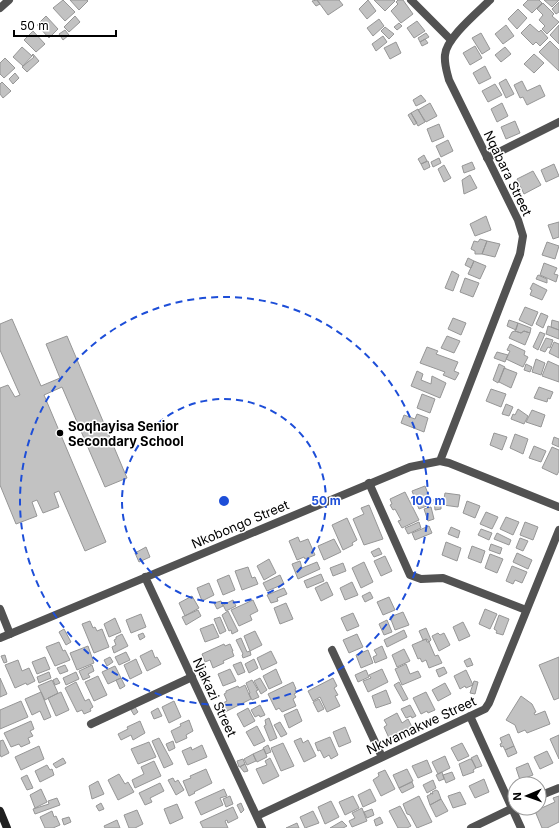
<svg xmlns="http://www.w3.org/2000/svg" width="559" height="828" viewBox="0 0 559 828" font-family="Inter,sans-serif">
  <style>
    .building { fill: #c2c2c2; stroke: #969696 }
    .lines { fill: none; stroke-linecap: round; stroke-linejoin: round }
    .lane { stroke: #525252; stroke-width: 8 }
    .street { stroke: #525252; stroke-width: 8 }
    .secondary { stroke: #1f1f1f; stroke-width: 8 }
    .ring { fill: none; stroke: #1d4ed8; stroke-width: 2; stroke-dasharray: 7 5 }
    .poi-dot { fill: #000; stroke: #fff; stroke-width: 1.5 }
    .labels { text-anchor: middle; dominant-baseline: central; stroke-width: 3; stroke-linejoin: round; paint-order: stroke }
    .street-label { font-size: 13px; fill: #000; stroke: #fff }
    .poi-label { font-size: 13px; font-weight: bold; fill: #000; stroke: #fff; text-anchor: start }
    .centre { fill: #1d4ed8; stroke: #fff; stroke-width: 2 }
    .ring-label { font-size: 12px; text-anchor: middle; font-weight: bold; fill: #1d4ed8; stroke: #fff; stroke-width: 3; stroke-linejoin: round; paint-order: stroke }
  </style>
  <rect width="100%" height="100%" fill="#fff"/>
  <path class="building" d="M 63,0 L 75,12 L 65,21 L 53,8 Z
    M 70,0 L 87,0 L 88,1 L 79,10 Z
    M 317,0 L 339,0 L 343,5 L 328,15 Z
    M 317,0 L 320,4 L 316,6 L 312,1 Z
    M 368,0 L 376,11 L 367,19 L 359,9 Z
    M 374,0 L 394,0 L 395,1 L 385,11 Z
    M 398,0 L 403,0 L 413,14 L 401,23 L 391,11 L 398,4 L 396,2 Z
    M 528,0 L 539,0 L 542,3 L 532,13 L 523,5 Z
    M 544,0 L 559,0 L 552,7 Z
    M 559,2 L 559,12 L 556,14 L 552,9 Z
    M 543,3 L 554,14 L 552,16 L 559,22 L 547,34 L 542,29 L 545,26 L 539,20 L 543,15 L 537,9 Z
    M 518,9 L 527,18 L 517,29 L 508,19 Z
    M 46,16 L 58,29 L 49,38 L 37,25 Z
    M 75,16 L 80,22 L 69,32 L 64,27 Z
    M 379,19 L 384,26 L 373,36 L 367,28 Z
    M 417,21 L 425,31 L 414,38 L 407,28 Z
    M 399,23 L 402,26 L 397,30 L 394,27 Z
    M 530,24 L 539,32 L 541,30 L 548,38 L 540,46 L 536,42 L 533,45 L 521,33 Z
    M 506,25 L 514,36 L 503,44 L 495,34 Z
    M 559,25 L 559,44 L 550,35 Z
    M 385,27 L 394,34 L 389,39 L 381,31 Z
    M 65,30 L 69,35 L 63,40 L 59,34 Z
    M 33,31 L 45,44 L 36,52 L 24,40 Z
    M 426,33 L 429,37 L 420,42 L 418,38 Z
    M 481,33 L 490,49 L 482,54 L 472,38 Z
    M 383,36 L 387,42 L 376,51 L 372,44 Z
    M 425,39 L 428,43 L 422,46 L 420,42 Z
    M 550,41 L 559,50 L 559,71 L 539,52 Z
    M 396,42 L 401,53 L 390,59 L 384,48 Z
    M 475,46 L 482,58 L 470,65 L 463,53 Z
    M 22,47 L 32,56 L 23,66 L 13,57 Z
    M 505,47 L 511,54 L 501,62 L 495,55 Z
    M 33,54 L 39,61 L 27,72 L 22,67 L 34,57 L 32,55 Z
    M 534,54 L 544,63 L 534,73 L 524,64 Z
    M 5,58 L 15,68 L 4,78 L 0,74 L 0,63 Z
    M 485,66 L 491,78 L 479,84 L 473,73 Z
    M 15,73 L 19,78 L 13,84 L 9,79 Z
    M 506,79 L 514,94 L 506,98 L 499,83 Z
    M 522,81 L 527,91 L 540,85 L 545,96 L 527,105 L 523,97 L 520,98 L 514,85 Z
    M 2,82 L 11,91 L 3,98 L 0,94 L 0,84 Z
    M 495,84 L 502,95 L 488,102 L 482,91 Z
    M 421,95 L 426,101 L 416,106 L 413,100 Z
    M 430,103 L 437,116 L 426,122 L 418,110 Z
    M 502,103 L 508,116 L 497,122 L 491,109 Z
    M 418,109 L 425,122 L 418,126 L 411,113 Z
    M 411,113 L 417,123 L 414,125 L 408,115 Z
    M 515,121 L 520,133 L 506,139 L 501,127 Z
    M 439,124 L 444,137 L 432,142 L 427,129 Z
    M 448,140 L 453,151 L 441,157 L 436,146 Z
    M 424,155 L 427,161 L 421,164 L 418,159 Z
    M 439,158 L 441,163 L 433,167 L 431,162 Z
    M 428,161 L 430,167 L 424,170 L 421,164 Z
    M 472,162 L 475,169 L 464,173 L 462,166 Z
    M 554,164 L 559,176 L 546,182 L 541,170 Z
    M 444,165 L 451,178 L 444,182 L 438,169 Z
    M 533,171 L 541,185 L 524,194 L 517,179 Z
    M 470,175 L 477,188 L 464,194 L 462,180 Z
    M 486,216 L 491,230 L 475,236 L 470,224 Z
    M 559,222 L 559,237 L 553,239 L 548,225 Z
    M 480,239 L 487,241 L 482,254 L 475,254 L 475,251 L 471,249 L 474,241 L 478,242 Z
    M 487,241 L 500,244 L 495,257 L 482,254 Z
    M 547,242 L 559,246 L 555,259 L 542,255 Z
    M 468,258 L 474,261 L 471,268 L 465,265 Z
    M 474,261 L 486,266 L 480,279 L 468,274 Z
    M 544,263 L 557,268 L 554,274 L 558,275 L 556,282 L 540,275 Z
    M 452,271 L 459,275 L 453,291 L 445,288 Z
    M 538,275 L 547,279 L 547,283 L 536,279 Z
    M 465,278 L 479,283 L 473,297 L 460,292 Z
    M 533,283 L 547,290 L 542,300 L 530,295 L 532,290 L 530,289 Z
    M 525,307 L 538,312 L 532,326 L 519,320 Z
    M 541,313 L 548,316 L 543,328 L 536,324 Z
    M 453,318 L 466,323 L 461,335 L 448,329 Z
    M 12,319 L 41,386 L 60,378 L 46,344 L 67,336 L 127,478 L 105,487 L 62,387 L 44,395 L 106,542 L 85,551 L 59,491 L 54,493 L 59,507 L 43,513 L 37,500 L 32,502 L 37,516 L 16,524 L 0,485 L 0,388 L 8,385 L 15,397 L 20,395 L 0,350 L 0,324 Z
    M 509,320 L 518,323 L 516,330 L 507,326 Z
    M 552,320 L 559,322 L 559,330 L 551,327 Z
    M 518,323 L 531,328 L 530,333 L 524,331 L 521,333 L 515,331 Z
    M 548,326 L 559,330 L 559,339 L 546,334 Z
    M 515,331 L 521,333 L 524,331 L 530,333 L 525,345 L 509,338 L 512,332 Z
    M 540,332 L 545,334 L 538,350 L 533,347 Z
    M 447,336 L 460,341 L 454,353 L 441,348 Z
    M 546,338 L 553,340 L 550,348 L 548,347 L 545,352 L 540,350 Z
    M 554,342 L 559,344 L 559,358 L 549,353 Z
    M 510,344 L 525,351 L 524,355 L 528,357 L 523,367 L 506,359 L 510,351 L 507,350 Z
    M 427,347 L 438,351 L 436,354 L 458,362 L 454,371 L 459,373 L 455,380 L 443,375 L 445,372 L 420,363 Z
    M 497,352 L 508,355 L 505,362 L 494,358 Z
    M 536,359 L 545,363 L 541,375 L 532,372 Z
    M 548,361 L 559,366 L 559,382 L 542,376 Z
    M 499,364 L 505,367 L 498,383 L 493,380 Z
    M 526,364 L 532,367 L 530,372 L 524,370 Z
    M 504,368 L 517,373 L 511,388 L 499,382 Z
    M 417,371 L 423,374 L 421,380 L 431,384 L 432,376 L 446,383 L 440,398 L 411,386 Z
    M 539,387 L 553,392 L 550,399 L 548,398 L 547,402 L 534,398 Z
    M 491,389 L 506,394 L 501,407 L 486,401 Z
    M 422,394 L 435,399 L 430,413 L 417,408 Z
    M 506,404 L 513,407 L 509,416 L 502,414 Z
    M 518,409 L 528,416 L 524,424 L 511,419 L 513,414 L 515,415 Z
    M 532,410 L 545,415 L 541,427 L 526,422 Z
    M 417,414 L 428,418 L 424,432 L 401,423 L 404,415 L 415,419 Z
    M 494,433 L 507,437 L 502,450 L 490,445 Z
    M 515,434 L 528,439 L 523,454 L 510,448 Z
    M 554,437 L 559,439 L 559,447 L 552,444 Z
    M 534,446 L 546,451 L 541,462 L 529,458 Z
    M 552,447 L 559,450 L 559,471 L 557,475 L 542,468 Z
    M 425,486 L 432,504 L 419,509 L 412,491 Z
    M 405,492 L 419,520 L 402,528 L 398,521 L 401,520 L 395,509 L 393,510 L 390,505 L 392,504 L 390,499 Z
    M 445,493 L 460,495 L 458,507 L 443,505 Z
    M 434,499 L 441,499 L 441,509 L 435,510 Z
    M 467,501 L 480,506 L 475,518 L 463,513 Z
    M 369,505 L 383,539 L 364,545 L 353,519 L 364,514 L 361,508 Z
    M 431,507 L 434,519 L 428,521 L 424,509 Z
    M 486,512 L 498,517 L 492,529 L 480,524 Z
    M 506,517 L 519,522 L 513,535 L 500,529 Z
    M 347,518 L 357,540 L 352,543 L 353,545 L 343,550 L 332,525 Z
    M 419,522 L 421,528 L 408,534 L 405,528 Z
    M 525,522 L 538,527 L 533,540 L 520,535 Z
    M 429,526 L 432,533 L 415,540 L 412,533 Z
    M 451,527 L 460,531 L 458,538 L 448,534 Z
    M 481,529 L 492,533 L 489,540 L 478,535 Z
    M 497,533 L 511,540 L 509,545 L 494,539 Z
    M 298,537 L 300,542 L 308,539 L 315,555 L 305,559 L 304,557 L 297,560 L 289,541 Z
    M 520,538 L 528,541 L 523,551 L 516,548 Z
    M 334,539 L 341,552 L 324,560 L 318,546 Z
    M 446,542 L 461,548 L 457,561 L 442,555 Z
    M 491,544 L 502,548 L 500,554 L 489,550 Z
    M 472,546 L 485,551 L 481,563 L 468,558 Z
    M 146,547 L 150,557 L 139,562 L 135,553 Z
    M 379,548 L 382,554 L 374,557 L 371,552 Z
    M 517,553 L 532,560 L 528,569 L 513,562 Z
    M 490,554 L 503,559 L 497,573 L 485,568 Z
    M 385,556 L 392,571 L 381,576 L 374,561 Z
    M 269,559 L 276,573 L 264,580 L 257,566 Z
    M 300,561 L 302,568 L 317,562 L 320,569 L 298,579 L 292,564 Z
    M 364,562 L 373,582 L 361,588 L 352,568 Z
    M 343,563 L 346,571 L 333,576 L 330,568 Z
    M 512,566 L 527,572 L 522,583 L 515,580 L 513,584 L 506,581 Z
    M 248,567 L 252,578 L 255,577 L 258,584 L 242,590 L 235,571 Z
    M 321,574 L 324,581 L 307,588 L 304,581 Z
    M 229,575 L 235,590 L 223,595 L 217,580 Z
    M 280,575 L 284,584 L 267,591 L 263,583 Z
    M 327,582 L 333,595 L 321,601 L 315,588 Z
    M 352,582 L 358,595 L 345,600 L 340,588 Z
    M 209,583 L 214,595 L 202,601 L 197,588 Z
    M 284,588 L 287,594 L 277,598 L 278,601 L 271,603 L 267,595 Z
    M 370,592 L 373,598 L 365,602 L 362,596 Z
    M 192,596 L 199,608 L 185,616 L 179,603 Z
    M 389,597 L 395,610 L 383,615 L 377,602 Z
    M 233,600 L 236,606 L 226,611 L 223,605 Z
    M 253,600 L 258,611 L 250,615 L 252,620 L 239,626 L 231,610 Z
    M 221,601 L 223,606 L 217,609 L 214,603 Z
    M 286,603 L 293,619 L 280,624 L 274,608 Z
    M 485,609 L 497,614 L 490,629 L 479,624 Z
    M 198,610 L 201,616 L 186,625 L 182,617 Z
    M 228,611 L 238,631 L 232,634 L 231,630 L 229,631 L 222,615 Z
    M 403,612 L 409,625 L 395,630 L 390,617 Z
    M 353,613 L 359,626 L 347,631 L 341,618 Z
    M 141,614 L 146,627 L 131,633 L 126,620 Z
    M 499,615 L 509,619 L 503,635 L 496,633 L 497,631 L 494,629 Z
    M 220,617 L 226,631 L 220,634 L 214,619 Z
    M 115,618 L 121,632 L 109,637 L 104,624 Z
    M 387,620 L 392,632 L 384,635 L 379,624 Z
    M 90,621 L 93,628 L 95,627 L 97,631 L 102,629 L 109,647 L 94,653 L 82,624 Z
    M 463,622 L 470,636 L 459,641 L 453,627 Z
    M 213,624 L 219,637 L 205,642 L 200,629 Z
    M 426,628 L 431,640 L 429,642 L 427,639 L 423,640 L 419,631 Z
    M 64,629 L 71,642 L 66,645 L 59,632 Z
    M 404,630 L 407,637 L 387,647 L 384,640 Z
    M 255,631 L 262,645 L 250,651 L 244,636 Z
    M 143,633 L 145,637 L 140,640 L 138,635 Z
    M 438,633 L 440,635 L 444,633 L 450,645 L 439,651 L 432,636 Z
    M 122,634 L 128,646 L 114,653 L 112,647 L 116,645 L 114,640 L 116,639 L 116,637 Z
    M 357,634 L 363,647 L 349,653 L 343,640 Z
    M 241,638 L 247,652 L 250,651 L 251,655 L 243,658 L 242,655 L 243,654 L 236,640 Z
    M 426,639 L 427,642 L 429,642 L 435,656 L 438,655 L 442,663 L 429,668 L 426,660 L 422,662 L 420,658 L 418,659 L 412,645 Z
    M 59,642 L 63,651 L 65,650 L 70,660 L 55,666 L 46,647 Z
    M 224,644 L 225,646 L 230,644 L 233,651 L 232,651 L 234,656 L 223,661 L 224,663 L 213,668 L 210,660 L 205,662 L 202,654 Z
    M 88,646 L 94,663 L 77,670 L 70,653 Z
    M 382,646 L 387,658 L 375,663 L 373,657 L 377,655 L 374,650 Z
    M 404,649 L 410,661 L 397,667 L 392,655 Z
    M 152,650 L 155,658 L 157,657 L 161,664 L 147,671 L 140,656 Z
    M 368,650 L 373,663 L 361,668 L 356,655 Z
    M 271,651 L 277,663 L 262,670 L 257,658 Z
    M 126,652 L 130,660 L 119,665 L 115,657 Z
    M 5,655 L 7,662 L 4,663 L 1,656 Z
    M 45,657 L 50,669 L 37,674 L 32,662 Z
    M 110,657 L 113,662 L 107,666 L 104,660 Z
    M 559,657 L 559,698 L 554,700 L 539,665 Z
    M 470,658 L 473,665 L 467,667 L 464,661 Z
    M 136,659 L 142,673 L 130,679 L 124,665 Z
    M 254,659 L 258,668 L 249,673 L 245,664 Z
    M 18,660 L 22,671 L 29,668 L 35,681 L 27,685 L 26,683 L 15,688 L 5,665 Z
    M 241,662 L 245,672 L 238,675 L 233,665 Z
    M 406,664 L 410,674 L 418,671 L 421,677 L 402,685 L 395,669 Z
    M 65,665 L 68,671 L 60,674 L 57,668 Z
    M 92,665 L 94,671 L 88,674 L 90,677 L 83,680 L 79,671 Z
    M 115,666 L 121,678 L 108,684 L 102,672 Z
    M 444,667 L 447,673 L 439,677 L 436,670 Z
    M 230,669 L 236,681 L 223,686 L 218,674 Z
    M 276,669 L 282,683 L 269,689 L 263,676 Z
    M 382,669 L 388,682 L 368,692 L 363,681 L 371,678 L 369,675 Z
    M 366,670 L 369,677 L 358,682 L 355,675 Z
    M 466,670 L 473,685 L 466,688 L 465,686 L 460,689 L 454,676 Z
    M 49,672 L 51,678 L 39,683 L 37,677 Z
    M 76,672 L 79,679 L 66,685 L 63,678 Z
    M 98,676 L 107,695 L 94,701 L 85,682 Z
    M 0,678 L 7,694 L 0,697 Z
    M 57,678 L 60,683 L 55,685 L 53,680 Z
    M 121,678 L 125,686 L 120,689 L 116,680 Z
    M 260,678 L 267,690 L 261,694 L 254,681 Z
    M 333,678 L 337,686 L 334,688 L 338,695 L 335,696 L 340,706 L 327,712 L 320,697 L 313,701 L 308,691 Z
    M 52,680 L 58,693 L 45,700 L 38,686 Z
    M 252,680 L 258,690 L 256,691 L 259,697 L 252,700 L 249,694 L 250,693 L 246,683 Z
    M 474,681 L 478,682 L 475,694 L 470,693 Z
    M 76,682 L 85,701 L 89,699 L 93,707 L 90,709 L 91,711 L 84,714 L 82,710 L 77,712 L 65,688 Z
    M 293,682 L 296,689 L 295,689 L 296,693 L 294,694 L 296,697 L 293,699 L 296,706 L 282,712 L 279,708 L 276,710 L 268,694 Z
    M 399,682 L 408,699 L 403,701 L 394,685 Z
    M 445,683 L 451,694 L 438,701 L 432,690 Z
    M 245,685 L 251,699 L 225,712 L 221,704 L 227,701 L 224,694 L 226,693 L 226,691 L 238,686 L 239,688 Z
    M 386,690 L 391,703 L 376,708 L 372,696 Z
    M 41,692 L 51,717 L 44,720 L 40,711 L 32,715 L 25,699 Z
    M 61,692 L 69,710 L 56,716 L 48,698 Z
    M 426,692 L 435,710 L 428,713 L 427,711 L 421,714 L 413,698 Z
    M 521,696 L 532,704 L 536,712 L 534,713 L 535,715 L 545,711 L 550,724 L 527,733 L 525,730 L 518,733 L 515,725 L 506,720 Z
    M 319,699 L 324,709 L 318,712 L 313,702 Z
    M 21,701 L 28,717 L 0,729 L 0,710 Z
    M 174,701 L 181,717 L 169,723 L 162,707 Z
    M 260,705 L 265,715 L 260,717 L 259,715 L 255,717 L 251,710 Z
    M 410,705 L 416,716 L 412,718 L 411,716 L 406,718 L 401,709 Z
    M 135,707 L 138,712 L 134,715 L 131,710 Z
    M 158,708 L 162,716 L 154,719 L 151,712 Z
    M 248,708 L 255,721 L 244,727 L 237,714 Z
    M 297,709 L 302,721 L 289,728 L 284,715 Z
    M 397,713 L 402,723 L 408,719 L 412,727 L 389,738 L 384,727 L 387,725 L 384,720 Z
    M 269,718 L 277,738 L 270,741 L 264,726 L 266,725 L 265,720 Z
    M 189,720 L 193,731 L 186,735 L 187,738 L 176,743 L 171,731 L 181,726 L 180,724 Z
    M 31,721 L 34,729 L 30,731 L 33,736 L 28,738 L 30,743 L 21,747 L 19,744 L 11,747 L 4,733 Z
    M 140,721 L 145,733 L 133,740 L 131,735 L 121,740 L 118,734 L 128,729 L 127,727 Z
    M 280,722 L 287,734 L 281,737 L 274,725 Z
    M 257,726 L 265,741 L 254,746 L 246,732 Z
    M 345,727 L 351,742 L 339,747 L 333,732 Z
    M 509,734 L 514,746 L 505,750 L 503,746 L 501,747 L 500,744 L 502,743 L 500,738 Z
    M 559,735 L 559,759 L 550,739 Z
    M 330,737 L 338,755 L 331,759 L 329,755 L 324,758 L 320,750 L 318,751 L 315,743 Z
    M 159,738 L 173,764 L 164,768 L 152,741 Z
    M 301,738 L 303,743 L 308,740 L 316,756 L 304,762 L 294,741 Z
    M 3,740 L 9,753 L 1,757 L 0,754 L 0,741 Z
    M 173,741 L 175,748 L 169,751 L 166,744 Z
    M 149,742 L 156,757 L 138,764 L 131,749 Z
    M 283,743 L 294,766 L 281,771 L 271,748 Z
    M 462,743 L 469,756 L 458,761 L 451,748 Z
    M 202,745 L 207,757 L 188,765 L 182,751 L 191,747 L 192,750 Z
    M 268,745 L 271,752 L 266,754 L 263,748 Z
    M 39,746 L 44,759 L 21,770 L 15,757 Z
    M 514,746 L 517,753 L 508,757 L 505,750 Z
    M 264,749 L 267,757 L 257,762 L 253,754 Z
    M 547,751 L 553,763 L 540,769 L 534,757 Z
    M 253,754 L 256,761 L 247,765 L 244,759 Z
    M 477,755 L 482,766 L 476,768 L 471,758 Z
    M 445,756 L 450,768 L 438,774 L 432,762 Z
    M 63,758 L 66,763 L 56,768 L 53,764 Z
    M 270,758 L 279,776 L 263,784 L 256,769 L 267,765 L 265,761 Z
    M 243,759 L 245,764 L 239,767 L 237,761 Z
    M 470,759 L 472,760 L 476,768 L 473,770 L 474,772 L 463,776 L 459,764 Z
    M 427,760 L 432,772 L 418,778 L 412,766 Z
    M 154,761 L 161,776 L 135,788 L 132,780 L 144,774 L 141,767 Z
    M 528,763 L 533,775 L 520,780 L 516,768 Z
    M 245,764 L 248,771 L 244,772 L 240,767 Z
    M 47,765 L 50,770 L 52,769 L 54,775 L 40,782 L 35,771 Z
    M 206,769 L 212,783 L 194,792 L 195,793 L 189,796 L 183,781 L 191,778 L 190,776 Z
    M 407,769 L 413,781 L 399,788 L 393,775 Z
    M 385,770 L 395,789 L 381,796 L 373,780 L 379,776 L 378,773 Z
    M 442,772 L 444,779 L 439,781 L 436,775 Z
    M 452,772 L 455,779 L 446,783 L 443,775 Z
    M 119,774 L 125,784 L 128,782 L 134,792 L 118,800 L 108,780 Z
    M 27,775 L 33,788 L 27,790 L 21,778 Z
    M 173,778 L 175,782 L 178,780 L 184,790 L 176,795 L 168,780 Z
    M 484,779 L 489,792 L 475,798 L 469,786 Z
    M 433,780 L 436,788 L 427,793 L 423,785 Z
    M 98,781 L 104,794 L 92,799 L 89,786 Z
    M 412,782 L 414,787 L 402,793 L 399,788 Z
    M 160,783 L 164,791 L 150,798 L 152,802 L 145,805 L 139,793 Z
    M 41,789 L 47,802 L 35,808 L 30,795 Z
    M 224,789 L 227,796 L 220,798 L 223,805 L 201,815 L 195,802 Z
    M 370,789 L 376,801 L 363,807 L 358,795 Z
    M 436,790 L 438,791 L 441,799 L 430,805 L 427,796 L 431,794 L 430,793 L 433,794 L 432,792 Z
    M 460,792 L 466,804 L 453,808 L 448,796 Z
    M 230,796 L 233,804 L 226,807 L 223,799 Z
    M 353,796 L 359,808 L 345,815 L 339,802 Z
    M 419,796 L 432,822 L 417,828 L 410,815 L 407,814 L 403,804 Z
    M 559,796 L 559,822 L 547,828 L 542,828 L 535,811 L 555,802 L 553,798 Z
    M 57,798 L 60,805 L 35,814 L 33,809 L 49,804 L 48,801 Z
    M 441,799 L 448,811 L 436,817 L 430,805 Z
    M 331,801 L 339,817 L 325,824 L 318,807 Z
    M 101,803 L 104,809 L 99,811 L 96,806 Z
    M 241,803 L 244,810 L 241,813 L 237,805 Z
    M 177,804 L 183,818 L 170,824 L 164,809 Z
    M 400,806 L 411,826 L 407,828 L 398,828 L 389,811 Z
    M 233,807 L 238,818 L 228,823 L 227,820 L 225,821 L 228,828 L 203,828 L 200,822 Z
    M 362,808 L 367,821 L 352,827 L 349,821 L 355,818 L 352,813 Z
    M 372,809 L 374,815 L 367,818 L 364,812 Z
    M 137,810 L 143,824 L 135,828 L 129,828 L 124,815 Z
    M 52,811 L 54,817 L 56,816 L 60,825 L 53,828 L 45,828 L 40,817 Z
    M 313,811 L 319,823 L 305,828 L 300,817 Z
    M 69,817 L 71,822 L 64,825 L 62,819 Z
    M 380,817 L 383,823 L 376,826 L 374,820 Z
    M 117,820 L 120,828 L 105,828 L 104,826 Z
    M 342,821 L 347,826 L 343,828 L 330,828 Z
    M 297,823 L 299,828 L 286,828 Z"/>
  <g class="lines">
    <path class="lane" d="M 411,0 L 451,40
      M 487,158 L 559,122
      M 369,483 L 410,575 L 421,579 L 443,578 L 526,610
      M 0,609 L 10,634
      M 332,650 L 382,757
      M 91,724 L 192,677
      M 539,796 L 559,788
      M 471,828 L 515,807"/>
    <path class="street" d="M 0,8 L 9,0
      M 440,461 L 520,254 L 523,236 L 518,220 L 449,80 C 447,72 444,64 445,55 C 446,38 478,12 490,0
      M 145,577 L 262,828
      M 0,638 L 410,467 L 440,461 L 449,463 L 559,507
      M 470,716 L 521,828
      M 257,816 L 485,709 L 489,703 L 559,530"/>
    <path class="secondary" d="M 0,811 L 7,828"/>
  </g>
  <g class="ring">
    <circle cx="224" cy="501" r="102"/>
    <circle cx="224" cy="501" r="204"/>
  </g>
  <circle class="poi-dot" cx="60" cy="433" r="4"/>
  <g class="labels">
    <g class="street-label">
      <text transform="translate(508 173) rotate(64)">Nqabara Street</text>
      <text transform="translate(240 524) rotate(-23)">Nkobongo Street</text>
      <text transform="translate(215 697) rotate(65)">Njakazi Street</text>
      <text transform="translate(421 725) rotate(-25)">Nkwamakwe Street</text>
    </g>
    <g class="poi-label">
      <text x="68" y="426">Soqhayisa Senior<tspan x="68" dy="15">Secondary School</tspan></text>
    </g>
  </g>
  <circle cx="224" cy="501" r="6" class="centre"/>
  <g class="ring-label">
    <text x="326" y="505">50 m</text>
    <text x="428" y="505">100 m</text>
  </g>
  <g transform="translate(527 796) rotate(268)"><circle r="19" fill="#ffffff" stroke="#999999"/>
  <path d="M0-3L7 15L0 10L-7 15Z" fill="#000000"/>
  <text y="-6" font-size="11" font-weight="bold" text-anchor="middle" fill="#000000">N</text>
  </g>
  <path d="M14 30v6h102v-6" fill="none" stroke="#000000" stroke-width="2"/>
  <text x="20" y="30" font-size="12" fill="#000000" stroke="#ffffff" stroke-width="3" paint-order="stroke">50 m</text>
</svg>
